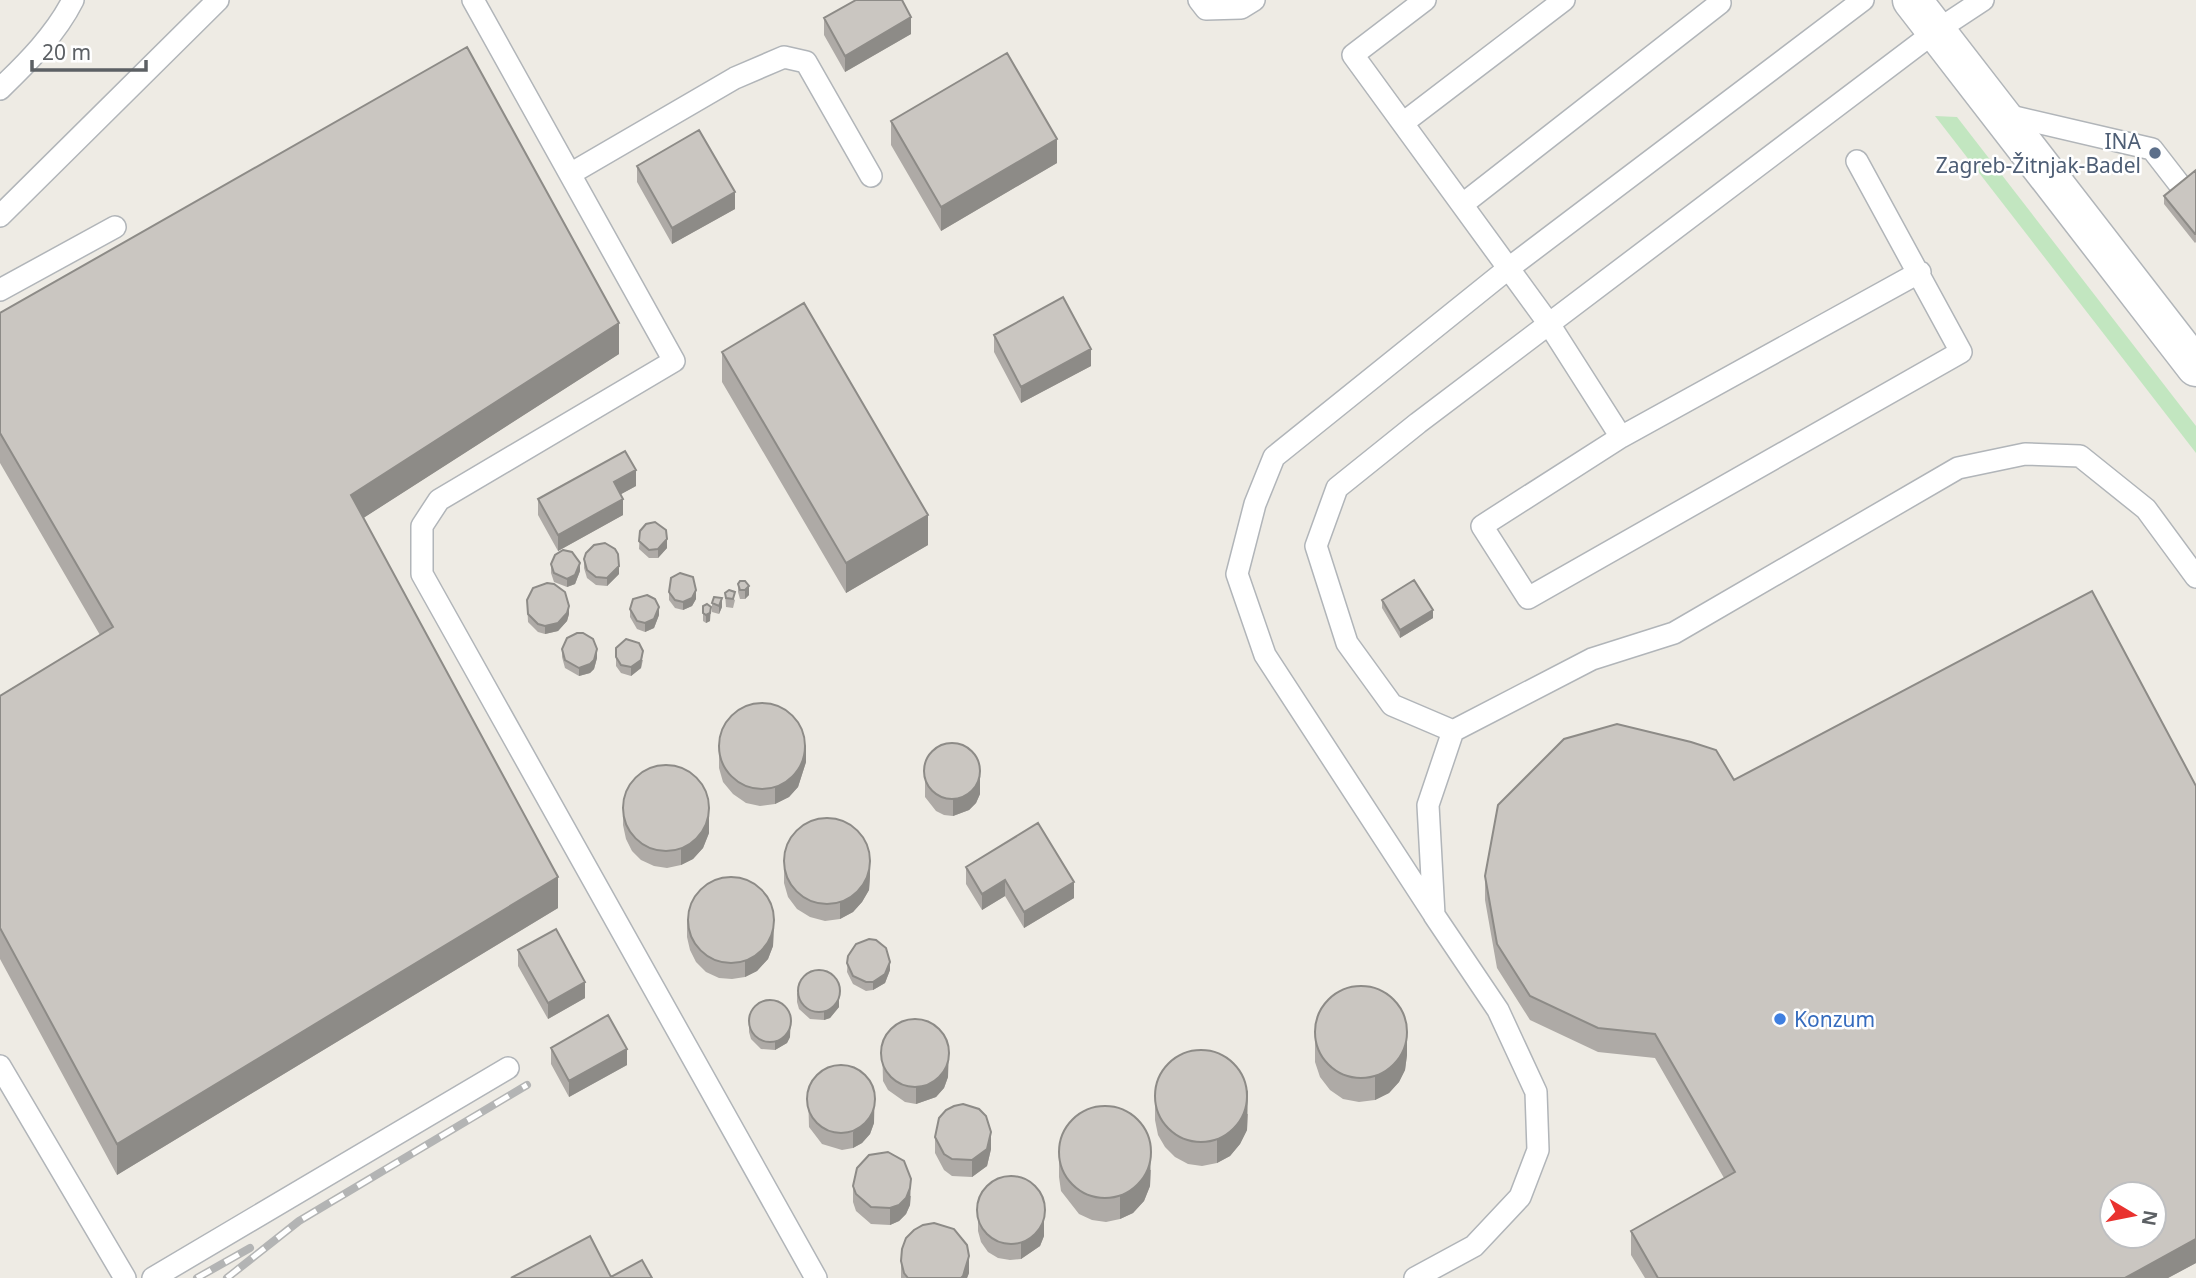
<svg xmlns="http://www.w3.org/2000/svg" width="2196" height="1278" viewBox="0 0 2196 1278" font-family="'Noto Sans',sans-serif">
  <style>
    .green { fill: #c2e6c0 }
    .lines { fill: none; stroke-linecap: round; stroke-linejoin: round }
    .service-casing { stroke: #b1b5b9; stroke-width: 24 }
    .tertiary-casing { stroke: #b1b5b9; stroke-width: 41 }
    .service { stroke: #fff; stroke-width: 21 }
    .tertiary { stroke: #fff; stroke-width: 38 }
    .rail-casing { stroke: #b3b4b4; stroke-width: 8 }
    .rail { stroke: #fff; stroke-width: 5; stroke-dasharray: 16; stroke-linecap: butt }
    .wall { fill: #aeaaa6 }
    .shaded-wall { fill: #8d8b87 }
    .building { fill: #cac6c1; stroke: #8d8b87; stroke-width: 2; fill-rule: evenodd }
    .service-dot { fill: #5c6f8a; stroke: #fff; stroke-width: 2.5 }
    .shop-dot { fill: #3f7fe0; stroke: #fff; stroke-width: 2.5 }
    .labels { text-anchor: middle; dominant-baseline: central; stroke-width: 5; stroke-linejoin: round; paint-order: stroke }
    .service-label { font-size: 21px; fill: #4e5e75; stroke: #fff; text-anchor: end }
    .shop-label { font-size: 21px; fill: #366cbe; stroke: #fff; text-anchor: start }
  </style>
  <rect width="100%" height="100%" fill="#eeebe4"/>
  <path class="green" d="M 1935,116 L 1957,117 L 2196,426 L 2196,453 Z"/>
  <g class="lines">
    <g class="service-casing">
      <path id="service" d="M 473,0 L 674,361 L 439,500 L 422,526 L 422,574 L 816,1278
        M 1199,0 L 1206,9 L 1241,8 L 1254,0
        M 1425,0 L 1353,55 L 1549,324 L 1621,437
        M 0,89 C 27,63 56,34 73,0
        M 2002,114 L 2152,149 L 2183,189
        M 1403,123 L 1564,0
        M 1857,161 L 1961,352 L 1528,598 L 1482,526 L 1621,437 L 1920,272
        M 570,174 L 735,78 L 784,57 L 806,62 L 871,176
        M 1463,204 L 1720,3 L 1718,0
        M 0,216 L 218,0
        M 0,290 L 115,227
        M 1453,731 L 1392,705 L 1347,643 L 1316,546 L 1337,488 L 1418,423 L 1936,31 L 1983,0
        M 1433,913 L 1265,655 L 1237,574 L 1255,504 L 1274,457 L 1509,268 L 1863,0
        M 0,1066 L 125,1278
        M 153,1278 L 508,1068
        M 1415,1278 L 1474,1246 L 1520,1197 L 1538,1150 L 1536,1092 L 1498,1010 L 1434,915 L 1428,805 L 1453,731 L 1592,659 L 1674,633 L 1958,468 L 2025,454 L 2080,456 L 2146,509 L 2196,577"/>
    </g>
    <g class="tertiary-casing">
      <path id="tertiary" d="M 1912,0 L 2196,367"/>
    </g>
    <use href="#service" class="service"/>
    <use href="#tertiary" class="tertiary"/>
    <g class="rail-casing">
      <path id="rail" d="M 197,1278 L 250,1248
        M 227,1278 L 299,1221 L 527,1085"/>
    </g>
    <use href="#rail" class="rail"/>
  </g>
  <path class="wall" d="M 824,18 L 911,34 L 845,72 L 824,35 Z
    M 891,121 L 1057,163 L 941,231 L 891,145 Z
    M 637,166 L 735,209 L 672,244 L 637,182 Z
    M 2196,170 L 2196,242 L 2195,243 L 2164,204 L 2164,196 Z
    M 0,313 L 619,354 L 363,518 L 558,908 L 117,1175 L 0,959 L 0,696 L 100,635 L 0,463 Z
    M 994,335 L 1091,366 L 1021,403 L 994,352 Z
    M 722,352 L 928,545 L 846,593 L 722,382 Z
    M 636,486 L 621,494 L 623,515 L 558,551 L 538,515 L 538,499 Z
    M 640,531 L 667,548 L 658,558 L 649,558 L 639,549 Z
    M 584,559 L 619,574 L 607,586 L 596,585 L 587,578 L 584,568 Z
    M 551,564 L 580,571 L 575,584 L 567,587 L 554,582 L 551,573 Z
    M 740,581 L 749,595 L 745,599 L 740,599 L 738,592 L 738,584 Z
    M 669,592 L 696,599 L 692,606 L 683,610 L 675,608 L 669,600 Z
    M 725,593 L 735,600 L 733,608 L 726,607 Z
    M 527,600 L 569,614 L 567,621 L 558,631 L 545,634 L 538,632 L 528,622 Z
    M 1382,600 L 1433,618 L 1400,638 L 1382,608 Z
    M 712,603 L 722,607 L 719,614 L 712,612 Z
    M 703,606 L 710,621 L 706,623 L 703,621 Z
    M 630,609 L 659,615 L 654,628 L 645,632 L 637,629 L 630,617 Z
    M 616,648 L 643,660 L 641,668 L 631,676 L 621,673 L 616,666 Z
    M 562,649 L 597,658 L 594,669 L 590,673 L 579,676 L 565,668 L 562,657 Z
    M 719,751 L 806,762 L 798,787 L 789,797 L 775,804 L 760,806 L 746,803 L 733,794 L 723,782 L 719,768 Z
    M 925,763 L 980,794 L 976,803 L 969,810 L 953,816 L 944,815 L 936,811 L 925,797 Z
    M 1734,780 L 2196,786 L 2196,1263 L 2168,1278 L 1645,1278 L 1631,1255 L 1631,1231 L 1724,1178 L 1655,1058 L 1598,1052 L 1530,1020 L 1497,968 L 1485,900 L 1485,876 Z
    M 623,809 L 709,819 L 709,833 L 703,848 L 693,859 L 681,865 L 667,868 L 654,866 L 641,860 L 632,851 L 626,839 L 623,825 Z
    M 784,866 L 870,876 L 869,890 L 862,902 L 853,912 L 840,919 L 825,921 L 810,917 L 797,909 L 788,897 L 784,883 Z
    M 966,867 L 1074,898 L 1024,928 L 1005,896 L 982,910 L 966,884 Z
    M 687,920 L 774,930 L 773,946 L 768,959 L 757,971 L 745,977 L 732,979 L 719,978 L 706,972 L 696,962 L 690,950 L 687,937 Z
    M 518,950 L 585,998 L 548,1019 L 518,966 Z
    M 848,956 L 890,970 L 885,983 L 873,990 L 866,991 L 853,984 L 847,972 Z
    M 797,993 L 839,1007 L 830,1018 L 824,1020 L 810,1019 L 799,1009 L 797,1002 Z
    M 749,1023 L 790,1037 L 787,1043 L 775,1050 L 761,1049 L 751,1039 L 749,1032 Z
    M 1315,1038 L 1407,1055 L 1405,1070 L 1399,1082 L 1389,1093 L 1375,1100 L 1359,1102 L 1343,1099 L 1330,1090 L 1320,1077 L 1315,1062 Z
    M 882,1043 L 948,1077 L 944,1088 L 936,1097 L 916,1104 L 905,1102 L 888,1090 L 883,1081 Z
    M 551,1048 L 627,1065 L 569,1097 L 551,1064 Z
    M 808,1090 L 875,1095 L 874,1123 L 870,1134 L 862,1143 L 853,1148 L 842,1150 L 822,1144 L 809,1127 Z
    M 1155,1096 L 1248,1114 L 1247,1130 L 1240,1144 L 1230,1156 L 1217,1163 L 1202,1166 L 1188,1164 L 1175,1157 L 1165,1147 L 1158,1135 L 1155,1120 Z
    M 935,1137 L 991,1149 L 987,1166 L 972,1177 L 952,1176 L 944,1170 L 935,1153 Z
    M 1059,1153 L 1151,1170 L 1150,1186 L 1144,1201 L 1133,1213 L 1120,1219 L 1106,1222 L 1092,1220 L 1079,1214 L 1061,1191 L 1059,1177 Z
    M 853,1186 L 911,1196 L 910,1205 L 906,1214 L 899,1221 L 890,1225 L 871,1224 L 856,1211 L 853,1202 Z
    M 978,1202 L 1044,1236 L 1040,1246 L 1021,1259 L 1010,1260 L 998,1258 L 988,1252 L 981,1242 L 978,1231 Z
    M 901,1261 L 969,1273 L 967,1278 L 901,1278 Z"/>
  <path class="shaded-wall" d="M 911,17 L 911,34 L 845,72 L 845,56 Z
    M 1057,139 L 1057,163 L 941,231 L 941,207 Z
    M 735,192 L 735,209 L 672,244 L 672,228 Z
    M 619,323 L 619,354 L 351,526 L 351,495 Z
    M 1091,349 L 1091,366 L 1021,403 L 1021,387 Z
    M 636,470 L 636,486 L 614,498 L 614,482 Z
    M 623,499 L 623,515 L 558,551 L 558,535 Z
    M 928,515 L 928,545 L 846,593 L 846,563 Z
    M 667,539 L 667,548 L 658,558 L 658,549 Z
    M 580,563 L 580,571 L 575,584 L 567,587 L 567,579 Z
    M 619,566 L 619,574 L 607,586 L 607,578 Z
    M 749,586 L 749,595 L 745,599 L 745,590 Z
    M 696,590 L 696,599 L 692,606 L 683,610 L 683,602 Z
    M 722,598 L 722,607 L 719,614 L 719,606 Z
    M 569,606 L 569,614 L 567,621 L 558,631 L 545,634 L 545,626 Z
    M 659,607 L 659,615 L 654,628 L 645,632 L 645,623 Z
    M 711,607 L 710,621 L 706,623 L 706,615 Z
    M 1433,610 L 1433,618 L 1400,638 L 1400,630 Z
    M 597,649 L 597,658 L 594,669 L 590,673 L 579,676 L 579,668 Z
    M 643,651 L 641,668 L 631,676 L 631,667 Z
    M 806,745 L 806,762 L 798,787 L 789,797 L 775,804 L 775,788 Z
    M 980,777 L 980,794 L 976,803 L 969,810 L 953,816 L 953,799 Z
    M 709,802 L 709,833 L 703,848 L 693,859 L 681,865 L 681,849 Z
    M 870,860 L 870,876 L 869,890 L 862,902 L 853,912 L 840,919 L 840,902 Z
    M 558,877 L 558,908 L 117,1175 L 117,1144 Z
    M 1005,880 L 1005,896 L 982,910 L 982,894 Z
    M 1074,882 L 1074,898 L 1024,928 L 1024,912 Z
    M 774,914 L 773,946 L 768,959 L 757,971 L 745,977 L 745,961 Z
    M 890,962 L 890,970 L 885,983 L 873,990 L 873,982 Z
    M 585,982 L 585,998 L 548,1019 L 548,1003 Z
    M 839,993 L 839,1007 L 830,1018 L 824,1020 L 824,1012 Z
    M 791,1015 L 790,1037 L 787,1043 L 775,1050 L 775,1042 Z
    M 1407,1031 L 1407,1055 L 1405,1070 L 1399,1082 L 1389,1093 L 1375,1100 L 1375,1076 Z
    M 627,1049 L 627,1065 L 569,1097 L 569,1081 Z
    M 949,1049 L 948,1077 L 944,1088 L 936,1097 L 916,1104 L 916,1087 Z
    M 1248,1090 L 1247,1130 L 1240,1144 L 1230,1156 L 1217,1163 L 1217,1139 Z
    M 874,1107 L 874,1123 L 870,1134 L 862,1143 L 853,1148 L 853,1132 Z
    M 991,1132 L 991,1149 L 987,1166 L 972,1177 L 972,1160 Z
    M 1151,1146 L 1150,1186 L 1144,1201 L 1133,1213 L 1120,1219 L 1120,1196 Z
    M 911,1179 L 910,1205 L 906,1214 L 899,1221 L 890,1225 L 890,1208 Z
    M 1044,1220 L 1044,1236 L 1040,1246 L 1021,1259 L 1021,1242 Z
    M 2196,1239 L 2196,1263 L 2168,1278 L 2125,1278 Z
    M 969,1256 L 969,1273 L 967,1278 L 961,1278 Z"/>
  <path class="building" d="M 856,0 L 902,0 L 911,17 L 845,56 L 824,18 Z
    M 467,47 L 619,323 L 351,495 L 558,877 L 117,1144 L 0,928 L 0,696 L 113,627 L 0,433 L 0,313 Z
    M 1007,53 L 1057,139 L 941,207 L 891,121 Z
    M 699,130 L 735,192 L 672,228 L 637,166 Z
    M 2196,170 L 2196,234 L 2195,234 L 2164,196 Z
    M 1063,297 L 1091,349 L 1021,387 L 994,335 Z
    M 804,303 L 928,515 L 846,563 L 722,352 Z
    M 625,451 L 636,470 L 614,482 L 623,499 L 558,535 L 538,499 Z
    M 655,522 L 666,530 L 667,539 L 658,549 L 649,550 L 639,541 L 640,531 L 646,524 Z
    M 605,543 L 615,549 L 618,554 L 619,566 L 607,578 L 596,577 L 587,570 L 584,559 L 586,553 L 594,545 Z
    M 563,550 L 572,552 L 580,563 L 575,575 L 567,579 L 554,573 L 551,564 L 555,555 Z
    M 680,573 L 693,577 L 696,590 L 692,598 L 683,602 L 675,600 L 669,592 L 671,578 Z
    M 1414,580 L 1433,610 L 1400,630 L 1382,600 Z
    M 740,581 L 745,581 L 749,586 L 745,590 L 740,590 L 738,584 Z
    M 547,583 L 554,584 L 565,592 L 569,606 L 567,613 L 558,623 L 545,626 L 538,624 L 528,614 L 527,600 L 533,588 Z
    M 729,590 L 735,592 L 733,599 L 726,598 L 725,593 Z
    M 2092,591 L 2196,786 L 2196,1239 L 2125,1278 L 1658,1278 L 1631,1231 L 1735,1172 L 1655,1034 L 1598,1028 L 1530,996 L 1497,944 L 1485,876 L 1498,805 L 1564,739 L 1617,724 L 1691,742 L 1716,750 L 1734,780 ZM 2112,1194 L 2154,1194 L 2154,1236 L 2112,1236 Z
    M 647,595 L 655,599 L 659,607 L 654,619 L 645,623 L 637,621 L 630,609 L 633,599 Z
    M 714,597 L 722,598 L 719,606 L 712,603 Z
    M 707,604 L 711,607 L 710,613 L 706,615 L 703,613 L 703,606 Z
    M 577,633 L 583,633 L 593,639 L 597,649 L 594,660 L 590,664 L 579,668 L 565,660 L 562,649 L 567,638 Z
    M 626,639 L 639,643 L 643,651 L 641,660 L 631,667 L 621,665 L 616,657 L 616,648 Z
    M719 746a43 43 0 1 1 86 0a43 43 0 1 1-86 0Z
    M924 771a28 28 0 1 1 56 0a28 28 0 1 1-56 0Z
    M623 808a43 43 0 1 1 86 0a43 43 0 1 1-86 0Z
    M784 861a43 43 0 1 1 86 0a43 43 0 1 1-86 0Z
    M 1038,823 L 1074,882 L 1024,912 L 1005,880 L 982,894 L 966,867 Z
    M688 920a43 43 0 1 1 86 0a43 43 0 1 1-86 0Z
    M 556,929 L 585,982 L 548,1003 L 518,950 Z
    M 869,939 L 876,940 L 886,948 L 890,962 L 885,974 L 873,982 L 866,982 L 853,976 L 847,963 L 848,956 L 856,944 Z
    M798 991a21 21 0 1 1 42 0a21 21 0 1 1-42 0Z
    M1315 1032a46 46 0 1 1 92 0a46 46 0 1 1-92 0Z
    M749 1021a21 21 0 1 1 42 0a21 21 0 1 1-42 0Z
    M 608,1015 L 627,1049 L 569,1081 L 551,1048 Z
    M881 1053a34 34 0 1 1 68 0a34 34 0 1 1-68 0Z
    M1155 1096a46 46 0 1 1 92 0a46 46 0 1 1-92 0Z
    M807 1099a34 34 0 1 1 68 0a34 34 0 1 1-68 0Z
    M 963,1104 L 979,1109 L 986,1116 L 991,1132 L 987,1149 L 972,1160 L 952,1159 L 944,1154 L 935,1137 L 939,1118 L 946,1110 L 954,1106 Z
    M1059 1152a46 46 0 1 1 92 0a46 46 0 1 1-92 0Z
    M 888,1152 L 904,1161 L 911,1179 L 910,1188 L 906,1198 L 899,1205 L 890,1208 L 871,1207 L 856,1194 L 853,1186 L 857,1168 L 869,1155 Z
    M977 1210a34 34 0 1 1 68 0a34 34 0 1 1-68 0Z
    M 934,1223 L 954,1229 L 967,1245 L 969,1256 L 963,1276 L 961,1278 L 908,1278 L 904,1273 L 901,1261 L 902,1249 L 906,1238 L 914,1230 L 923,1225 Z
    M 590,1236 L 611,1277 L 642,1260 L 652,1278 L 511,1278 Z"/>
  <circle class="service-dot" cx="2155" cy="153" r="7"/>
  <circle class="shop-dot" cx="1780" cy="1019" r="7"/>
  <g class="labels">
    <g class="service-label">
      <text x="2141" y="141">INA<tspan x="2141" dy="24">Zagreb-Žitnjak-Badel</tspan></text>
    </g>
    <g class="shop-label">
      <text x="1794" y="1019">Konzum</text>
    </g>
  </g>
  <g transform="translate(2133 1215) rotate(100)"><circle r="33" fill="#ffffff" stroke="#bebfc1" stroke-width="2"/>
  <path d="M0-5L12 26L0 18L-12 26Z" fill="#e9322f"/>
  <text y="-10" font-size="19" font-weight="bold" text-anchor="middle" fill="#5c6064">N</text>
  </g>
  <path d="M32 60v10h114v-10" fill="none" stroke="#5c6064" stroke-width="3.5"/>
  <text x="42" y="60" font-size="21" fill="#5c6064" stroke="#ffffff" stroke-width="5" paint-order="stroke">20 m</text>
</svg>
